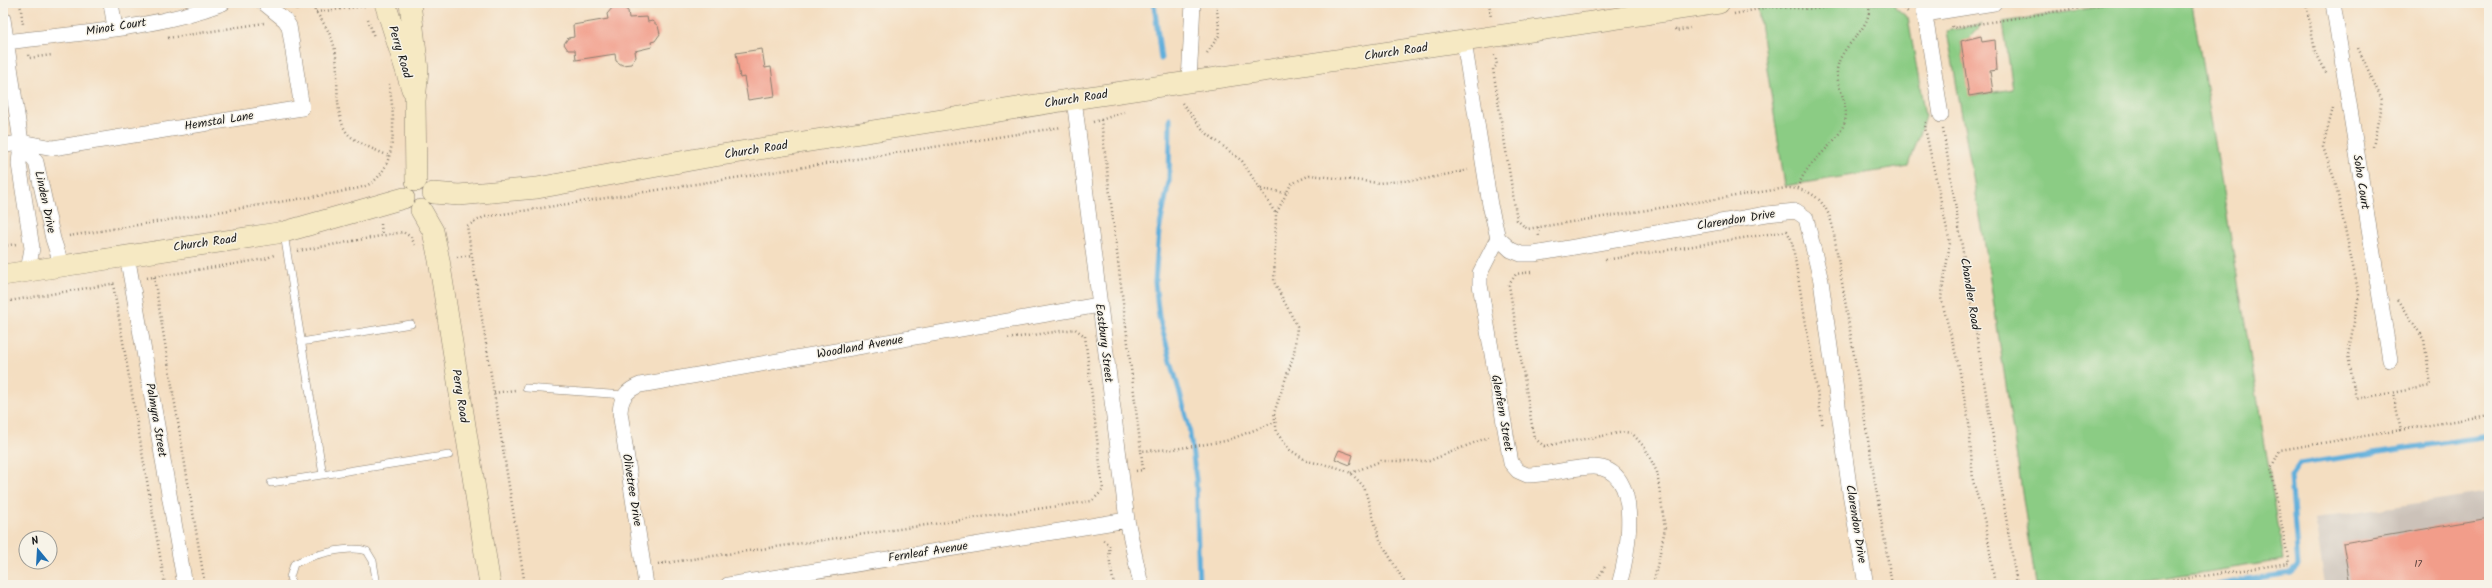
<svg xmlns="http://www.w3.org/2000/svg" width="2492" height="588" viewBox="0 0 2492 588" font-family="Kalam,sans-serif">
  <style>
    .industrial { fill: #ccc2b9 }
    .green { fill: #8bcc84; stroke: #547450 }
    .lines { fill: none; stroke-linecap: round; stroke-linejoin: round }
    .stream { stroke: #61afdb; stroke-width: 5 }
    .building { fill: #f29d8a }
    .lane-casing { stroke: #887d6e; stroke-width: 8 }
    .street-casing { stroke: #887d6e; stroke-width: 16 }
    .secondary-casing { stroke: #887d6e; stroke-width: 22 }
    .path { stroke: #887d6e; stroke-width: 2.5; stroke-dasharray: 1 3; stroke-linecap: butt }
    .lane { stroke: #fff; stroke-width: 7 }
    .street { stroke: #fff; stroke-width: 15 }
    .secondary { stroke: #f6e9c3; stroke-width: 21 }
    .labels { text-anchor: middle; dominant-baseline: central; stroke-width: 3; stroke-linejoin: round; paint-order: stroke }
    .number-label { font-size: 10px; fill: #523c38 }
    .street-label { font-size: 12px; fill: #1c1c1c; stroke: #f7f3e8 }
  </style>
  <rect width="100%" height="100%" fill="#f7f3e8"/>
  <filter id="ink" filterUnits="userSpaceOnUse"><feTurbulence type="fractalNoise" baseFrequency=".025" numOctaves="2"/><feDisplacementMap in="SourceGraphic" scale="8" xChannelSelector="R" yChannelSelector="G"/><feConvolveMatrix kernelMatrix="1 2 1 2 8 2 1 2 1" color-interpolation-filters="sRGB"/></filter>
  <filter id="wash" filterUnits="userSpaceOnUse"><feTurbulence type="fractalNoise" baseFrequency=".012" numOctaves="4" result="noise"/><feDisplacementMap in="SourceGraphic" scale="16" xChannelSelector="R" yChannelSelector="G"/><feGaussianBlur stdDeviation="0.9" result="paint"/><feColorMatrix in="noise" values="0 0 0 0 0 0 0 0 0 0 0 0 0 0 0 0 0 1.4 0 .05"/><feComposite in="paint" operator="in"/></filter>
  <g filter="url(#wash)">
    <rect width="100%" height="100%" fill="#f4dec1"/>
    <path class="industrial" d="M 2489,492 L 2489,585 L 2325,585 L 2315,519 Z"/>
    <path class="green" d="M 1757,3 L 1894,3 L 1895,7 L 1908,18 L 1925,116 L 1909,166 L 1785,186 Z
      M 2122,3 L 2192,3 L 2284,560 L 2122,585 L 2036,585 L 1984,239 L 1947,31 L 1982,24 L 1970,37 L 1971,40 L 1961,42 L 1970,96 L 2013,89 L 2003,22 Z"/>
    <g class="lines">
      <path class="stream" d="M 1154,3 L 1161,59
        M 1170,118 L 1169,181 L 1159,231 L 1155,282 L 1159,317 L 1189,427 L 1196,479 L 1199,585
        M 2216,585 L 2290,573 L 2298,566 L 2291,476 L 2299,464 L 2489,436"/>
    </g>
    <g id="blocks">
      <path class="building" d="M 621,6 L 628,11 L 629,18 L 647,17 L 648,22 L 652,21 L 658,26 L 660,34 L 655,41 L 651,42 L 652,47 L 635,51 L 636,57 L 631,64 L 622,65 L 616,61 L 615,54 L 576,60 L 575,50 L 568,50 L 564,44 L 568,38 L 574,37 L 573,25 L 608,19 L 607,14 L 613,7 Z
        M 1981,36 L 1982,42 L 1995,40 L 1997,70 L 1990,71 L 1993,92 L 1969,96 L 1961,41 Z
        M 762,49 L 765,68 L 771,67 L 775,96 L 748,100 L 744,77 L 740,78 L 736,53 Z
        M 1339,450 L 1353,455 L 1350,465 L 1335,459 Z
        M 2489,518 L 2489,585 L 2350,585 L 2343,543 Z"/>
    </g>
  </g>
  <g filter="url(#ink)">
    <use href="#blocks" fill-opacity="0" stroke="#887d6e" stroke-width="1"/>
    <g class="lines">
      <g class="lane-casing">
        <path id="lane" d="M 284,234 L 323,475
          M 301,342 L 411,324
          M 526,388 L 624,395
          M 271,483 L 449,455
          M 292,585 L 290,577 L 294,564 C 311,555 349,545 367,551 L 373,561 L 377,585"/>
      </g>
      <g class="street-casing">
        <path id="street" d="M 111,3 L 115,28
          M 1923,3 L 1941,115
          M 2333,3 L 2390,360
          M 1925,14 L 1994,3
          M 3,19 L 21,142 L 19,164 L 32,248 L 28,271
          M 7,42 C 78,33 155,29 223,3
          M 1464,42 L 1490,205 L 1498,238 L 1511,250 L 1521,254 L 1534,254 L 1767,214 L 1796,211 L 1806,218 L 1821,281 L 1850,493 L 1866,585
          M 1189,82 L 1193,3
          M 1074,99 L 1127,520 L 1141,585
          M 21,142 L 36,162 L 53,239 L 62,266
          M 3,146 L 21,142 L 53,148 L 302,108 L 289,26 L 285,20 L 264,3
          M 1498,238 L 1480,273 L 1480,285 L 1511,463 L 1518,471 L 1527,475 C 1549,475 1571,467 1594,467 C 1644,468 1628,555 1619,585
          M 127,255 L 185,585
          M 646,585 L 620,412 C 621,397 627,390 640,385 L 1099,305
          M 728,585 L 1127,520"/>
      </g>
      <g class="secondary-casing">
        <path id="secondary" d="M 385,3 L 412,89
          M 410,3 L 418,70 L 415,101 L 416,181
          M 433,193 L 459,195 L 537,188 L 702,158 L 1074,99 L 1719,3
          M 421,210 L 433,231 L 439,260 L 490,585
          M 3,275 L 284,232 L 404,198"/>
      </g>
      <path class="path" d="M 20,3 L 23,24
        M 310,3 C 319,17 330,30 334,46 C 341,70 331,119 350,136 C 361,145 376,150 389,156
        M 1407,3 L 1408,5
        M 1489,3 L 1491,18
        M 1898,3 L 1908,12
        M 2306,3 L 2315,51 L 2327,74
        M 296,10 L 303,3
        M 316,12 L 365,6
        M 1734,14 L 1768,7 L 1815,9 L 1861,3
        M 368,19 L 374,37
        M 1952,26 L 1953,28 L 2110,3
        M 1675,29 L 1676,31 L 1690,28
        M 168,38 L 264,23
        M 2358,48 L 2382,100 L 2373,147
        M 1207,53 L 1220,34 L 1216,3
        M 28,55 L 29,58 L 52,55
        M 1495,55 L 1497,65 L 1493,69 L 1517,220 L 1527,229 L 1786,188 C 1813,188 1827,202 1833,228 L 1892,585
        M 1182,103 L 1205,132 L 1242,161 L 1276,214
        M 2333,108 L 2323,147 L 2335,181 L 2359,295 L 2348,355 L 2356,399 L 2431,386 L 2424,340 L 2398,299
        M 1101,120 L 1124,112
        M 1093,122 L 1101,120 L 1141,451 L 1174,449 L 1226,441 L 1275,422
        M 1926,122 L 1925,128 L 1950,243 L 1941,298 L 1959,367 L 1969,424 L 1973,481 L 1986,526 L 1995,585
        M 1943,129 L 2017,585
        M 1798,188 C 1805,161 1834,149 1844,124 C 1851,106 1836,88 1837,70 C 1840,43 1873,31 1869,3
        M 1261,189 L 1286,193
        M 381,224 L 382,235
        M 1538,227 L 1539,237
        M 69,236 L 335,193 C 346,190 365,189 374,181 C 399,160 394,112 389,84
        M 3,246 L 16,244
        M 298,251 L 403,232 L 411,237 L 415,245
        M 457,257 L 472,255
        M 1605,260 L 1787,231 L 1792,241 L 1823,427
        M 1531,272 L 1516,274 L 1509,285 L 1534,438 L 1544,446 L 1625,432 L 1632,433 L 1645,448 L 1657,472 L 1665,529 L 1653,585
        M 154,277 L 205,585
        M 147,278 L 265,259 L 276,254
        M 113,284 L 165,585
        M 3,302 L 117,283
        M 494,393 L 515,390
        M 2401,430 L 2489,415
        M 1136,471 L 1143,470 L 1141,451
        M 1351,473 L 1381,461 L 1429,461 L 1491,436
        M 1103,540 L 1109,545 L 1110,564 L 1114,585
        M 658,564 L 1092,501 L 1103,490 L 1085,336 L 1075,329 L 1006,339
        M 525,585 L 467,226 L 484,217 L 1062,127
        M 1406,585 L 1380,540 L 1364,487 L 1351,473 L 1336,467 L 1307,461 L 1290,450 L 1277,433 L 1274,413 L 1294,354 L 1297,326 L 1274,282 L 1276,214 L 1291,184 L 1310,175 L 1379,183 L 1425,179 L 1468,170
        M 1594,585 L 1606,565
        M 2145,585 L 2289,563 L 2271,468 L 2280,450 L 2401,430 L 2393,393"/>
      <use href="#lane" class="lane"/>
      <use href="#street" class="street"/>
      <use href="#secondary" class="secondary"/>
    </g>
  </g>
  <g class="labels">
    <g class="number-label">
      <text x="2418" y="564">17</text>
    </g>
    <g class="street-label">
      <text transform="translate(116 27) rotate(-9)">Minot Court</text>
      <text transform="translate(400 52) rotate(73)">Perry Road</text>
      <text transform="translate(1396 52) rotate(-8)">Church Road</text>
      <text transform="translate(1076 99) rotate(-9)">Church Road</text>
      <text transform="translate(219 121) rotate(-9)">Hemstal Lane</text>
      <text transform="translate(756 150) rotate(-9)">Church Road</text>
      <text transform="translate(2361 182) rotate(81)">Soho Court</text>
      <text transform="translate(45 202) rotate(78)">Linden Drive</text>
      <text transform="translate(1736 220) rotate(-9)">Clarendon Drive</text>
      <text transform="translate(205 243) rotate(-8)">Church Road</text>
      <text transform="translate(1970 294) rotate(81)">Chandler Road</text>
      <text transform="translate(1104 343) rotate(83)">Eastbury Street</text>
      <text transform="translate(860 347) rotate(-10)">Woodland Avenue</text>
      <text transform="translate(460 396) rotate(81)">Perry Road</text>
      <text transform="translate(1502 413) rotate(80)">Glenfern Street</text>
      <text transform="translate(156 420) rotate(80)">Palmyra Street</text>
      <text transform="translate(632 490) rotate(81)">Olivetree Drive</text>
      <text transform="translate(1856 524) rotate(81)">Clarendon Drive</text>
      <text transform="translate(928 552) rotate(-9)">Fernleaf Avenue</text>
    </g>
  </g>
  <rect width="2492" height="588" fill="none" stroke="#f7f3e8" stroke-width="16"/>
  <g transform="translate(38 550) rotate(342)"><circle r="19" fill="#f7f3e8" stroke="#9f9d96"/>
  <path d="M0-3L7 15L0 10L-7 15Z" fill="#1f6fb2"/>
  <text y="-6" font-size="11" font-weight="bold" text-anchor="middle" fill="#1c1c1c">N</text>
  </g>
</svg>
